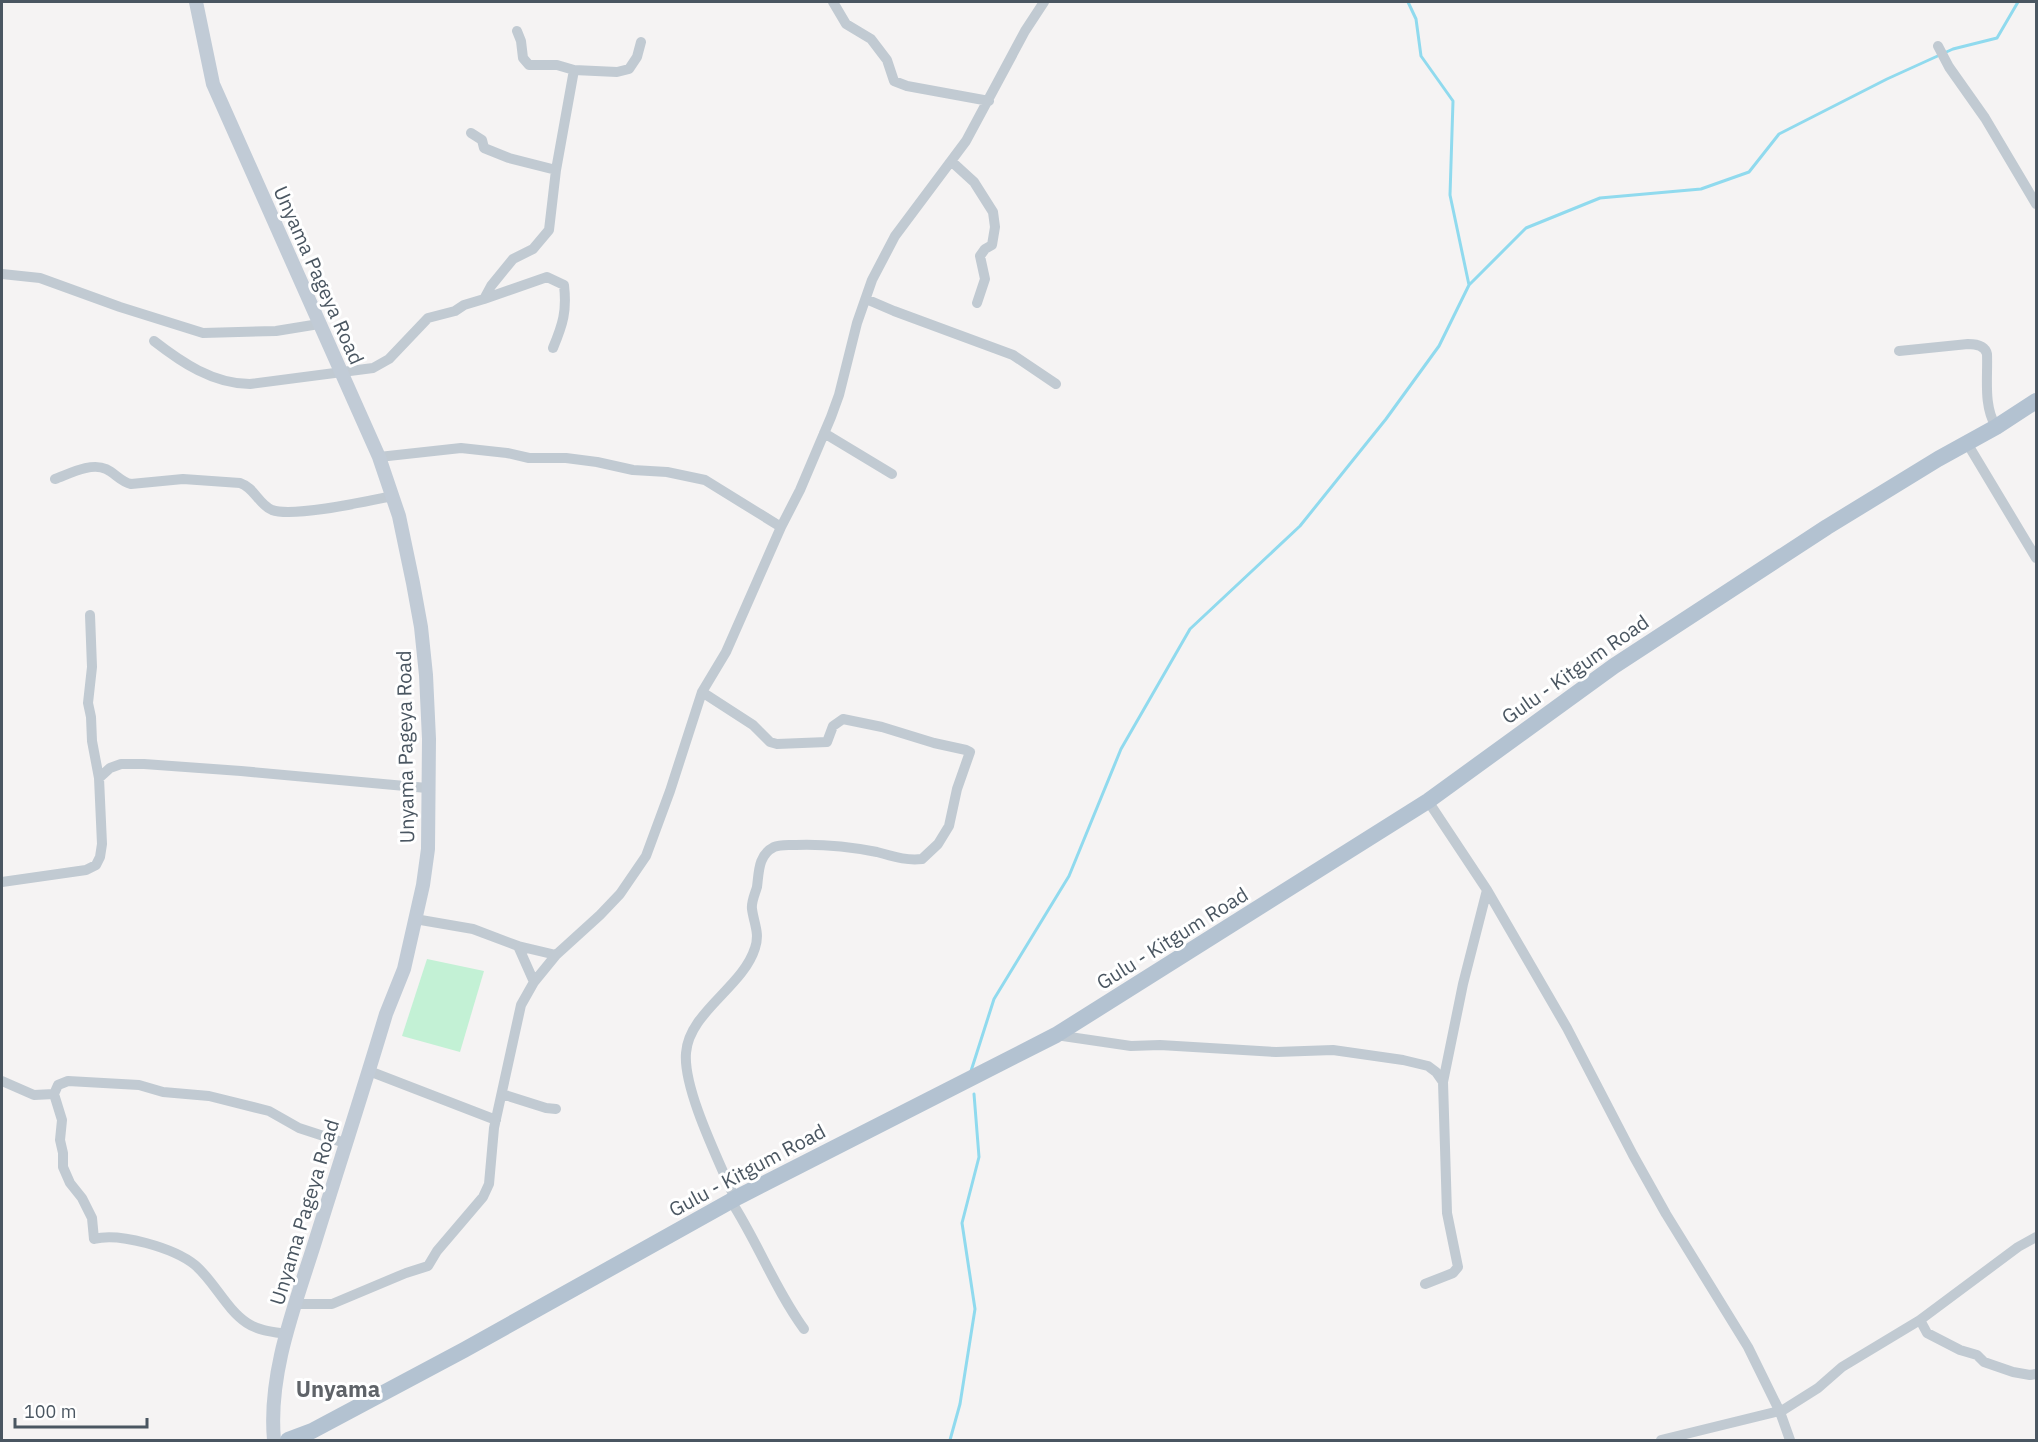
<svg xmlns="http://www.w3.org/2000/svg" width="2038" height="1442" viewBox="0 0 2038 1442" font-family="'IBM Plex Sans',sans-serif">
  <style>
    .green { fill: #c3f1d5 }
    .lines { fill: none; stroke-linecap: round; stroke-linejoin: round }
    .stream { stroke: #90daee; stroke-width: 3 }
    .street { stroke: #c1cad2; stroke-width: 10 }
    .secondary { stroke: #c1cbd6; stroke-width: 14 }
    .primary { stroke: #b3c2d1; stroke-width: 16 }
    .labels { text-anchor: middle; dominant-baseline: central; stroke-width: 6; stroke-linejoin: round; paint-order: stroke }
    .street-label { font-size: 20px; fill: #4a5661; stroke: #fff }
    .quarter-label { font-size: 22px; font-weight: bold; fill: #5f6368; stroke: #fff }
  </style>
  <rect width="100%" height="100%" fill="#f5f3f3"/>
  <path class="green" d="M 427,959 L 484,971 L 460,1052 L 402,1036 Z"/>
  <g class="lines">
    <path class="stream" d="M 1469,285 L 1526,228 L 1600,198 L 1701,189 L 1749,172 L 1779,134 L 1887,79 L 1953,49 L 1997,38 L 2018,2
      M 971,1071 L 994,999 L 1069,876 L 1121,749 L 1190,629 L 1300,526 L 1386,419 L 1439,346 L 1469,285 L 1450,195 L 1453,101 L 1421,56 L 1416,19 L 1408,2
      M 950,1440 L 960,1404 L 975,1309 L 962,1223 L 979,1157 L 974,1094"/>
    <path class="street" d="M 833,2 L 846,24 L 871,39 L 887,60 L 894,81 L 907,86 L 989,101
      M 1938,46 L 1949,67 L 1985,118 L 2036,204
      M 574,70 L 617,72 L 629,69 L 637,57 L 641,42
      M 471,133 L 482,140 L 484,148 L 509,158 L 556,170
      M 951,161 L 974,182 L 993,212 L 995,227 L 992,245 L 985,249 L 980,256 L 985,279 L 977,303
      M 2,274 L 40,278 L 120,307 L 203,333 L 276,331 L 319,324
      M 484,299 L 547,277 L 564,285 C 567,311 563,324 553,348
      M 866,299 L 894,311 L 1013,355 L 1056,384
      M 154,341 C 181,362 213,384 250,384 L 373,368 L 389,359 L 428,318 L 455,311 L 464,305 L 484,299 L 491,286 L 513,259 L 533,249 L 549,230 L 556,170 L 574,70 L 557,65 L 529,65 L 523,58 L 521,41 L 517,31
      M 1899,351 L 1968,344 C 1976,344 1985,345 1987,354 C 1988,378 1983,405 1996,427
      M 824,433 L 892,474
      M 1967,443 L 2036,558
      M 379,457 L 461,448 L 507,453 L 529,458 L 566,458 L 597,462 L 633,470 L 667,472 L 705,480 L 781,527
      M 55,479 C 69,474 91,462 106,469 C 115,473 121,482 131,484 L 183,479 L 240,483 C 255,488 258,504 272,510 C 293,518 368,501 393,496
      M 702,692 L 753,725 L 770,742 L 777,744 L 827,742 L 833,726 L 843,719 L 882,727 L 934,743 L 966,750 L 970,752 L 957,789 L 949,826 L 938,844 L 922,859 C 906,861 892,856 877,852 C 851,847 823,844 796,845 C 789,845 780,844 774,847 C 758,855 759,872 757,887 C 755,894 751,902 752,909 C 754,924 760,933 755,948 C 743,987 689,1012 686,1053 C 683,1090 720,1163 735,1199
      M 99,778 L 110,768 L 121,764 L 144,764 L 241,771 L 427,788
      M 1428,801 L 1487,890 L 1567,1028 L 1633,1155 L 1666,1214 L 1748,1347 L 1780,1412 L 1790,1440
      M 2,882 L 86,870 L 96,865 L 100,857 L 102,844 L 99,778 L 92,741 L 91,717 L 88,703 L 92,667 L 90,615
      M 415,919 L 473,929 L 518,946 L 556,955
      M 518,946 L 534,982
      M 1056,1035 L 1131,1046 L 1160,1045 L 1276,1052 L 1333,1050 L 1403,1060 L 1428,1066 L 1436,1072 L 1443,1082
      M 369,1071 L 496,1120
      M 2,1081 L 34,1095 L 54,1094
      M 502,1094 L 546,1108 L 556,1109
      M 731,1201 C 758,1243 775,1289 804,1329
      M 1425,1284 L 1453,1273 L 1458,1267 L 1447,1213 L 1443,1082 L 1463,984 L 1487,890
      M 296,1304 L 332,1304 L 406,1273 L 428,1266 L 437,1251 L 483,1197 L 489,1184 L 494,1128 L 521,1005 L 534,982 L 556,955 L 600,915 L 620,894 L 646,856 L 670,791 L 702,692 L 726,652 L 781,527 L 800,490 L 831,417 L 839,395 L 857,323 L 872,280 L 895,236 L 966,141 L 1025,31 L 1044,2
      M 1920,1320 L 1927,1333 L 1960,1350 L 1977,1355 L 1984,1362 L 2013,1372 L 2030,1375 L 2036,1374
      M 287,1334 C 273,1332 259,1331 247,1323 C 226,1309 214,1281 195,1265 C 174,1248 119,1232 94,1239 L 92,1218 L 82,1198 L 70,1183 L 63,1167 L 63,1153 L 60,1140 L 62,1120 L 54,1094 L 58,1085 L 68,1081 L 139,1085 L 163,1092 L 209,1096 L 269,1111 L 299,1128 L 345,1143
      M 1780,1412 L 1818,1388 L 1842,1367 L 1920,1320 L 2018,1247 L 2036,1237
      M 1661,1440 L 1779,1411"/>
    <path class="secondary" d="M 196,2 L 213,84 L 379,457 L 399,516 L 413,583 L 421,627 L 426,675 L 429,739 L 428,849 L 423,885 L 404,969 L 386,1014 C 363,1091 338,1168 314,1245 C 294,1308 268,1374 274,1440"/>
    <path class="primary" d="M 288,1440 L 312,1431 L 464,1350 L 738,1197 L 1056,1035 L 1428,801 L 1614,666 L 1827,527 L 1938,459 L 1996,427 L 2036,401"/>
  </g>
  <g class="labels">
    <g class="street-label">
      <text transform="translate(319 275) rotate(66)">Unyama Pageya Road</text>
      <text transform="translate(1575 669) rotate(-35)">Gulu - Kitgum Road</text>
      <text transform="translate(405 747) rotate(-91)">Unyama Pageya Road</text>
      <text transform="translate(1172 938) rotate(-32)">Gulu - Kitgum Road</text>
      <text transform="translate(747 1170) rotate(-28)">Gulu - Kitgum Road</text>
      <text transform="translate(304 1212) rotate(-73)">Unyama Pageya Road</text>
    </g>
    <g class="quarter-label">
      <text x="338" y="1388">Unyama</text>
    </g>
  </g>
  <rect width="2038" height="1442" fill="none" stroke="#4a5661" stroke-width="6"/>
  <path d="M15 1418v9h132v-9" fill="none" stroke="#4a5661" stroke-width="3"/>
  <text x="24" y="1418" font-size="18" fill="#4a5661" stroke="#ffffff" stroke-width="4.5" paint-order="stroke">100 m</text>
</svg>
